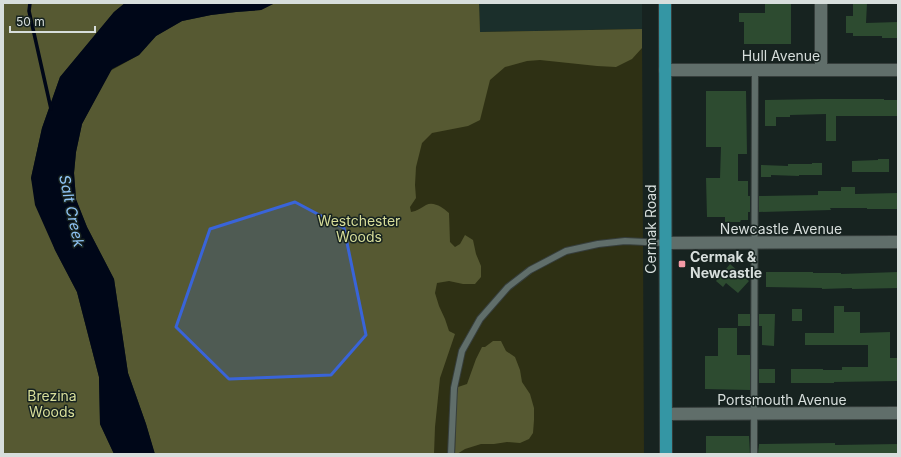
<svg xmlns="http://www.w3.org/2000/svg" width="901" height="457" viewBox="0 0 901 457" font-family="Inter,sans-serif">
  <style>
    .built { fill: #1b2f2b }
    .green { fill: #2e3014 }
    .forest { fill: #565932 }
    .water { fill: #000718 }
    .lines { fill: none; stroke-linecap: round; stroke-linejoin: round }
    .stream { stroke: #000718; stroke-width: 3.5 }
    .building { fill: #2d4b30 }
    .lane-casing { stroke: #363e3c; stroke-width: 8 }
    .street-casing { stroke: #363e3c; stroke-width: 14 }
    .primary-casing { stroke: #363e3c; stroke-width: 14 }
    .lane { stroke: #606e6a; stroke-width: 6 }
    .street { stroke: #606e6a; stroke-width: 12 }
    .primary { stroke: #3496a4; stroke-width: 12 }
    .marked { fill: #3964d9; fill-opacity: 0.2; stroke: #3964d9; stroke-width: 3; stroke-linejoin: round }
    .poi-dot { fill: #f49aa6; stroke: #172320; stroke-width: 1.5 }
    .labels { text-anchor: middle; dominant-baseline: central; stroke-width: 3; stroke-linejoin: round; paint-order: stroke }
    .street-label { font-size: 14px; fill: #d7dedc; stroke: #172320 }
    .park-label { font-size: 14px; fill: #d8de9a; stroke: #172320 }
    .poi-label { font-size: 14px; font-weight: bold; fill: #d7dedc; stroke: #172320; text-anchor: start }
    .water-label { font-size: 15px; font-style: italic; fill: #90c4f5; stroke: #172320 }
  </style>
  <rect width="100%" height="100%" fill="#172320"/>
  <path class="built" d="M 479,3 L 642,3 L 642,29 L 479,32 Z"/>
  <path class="green" d="M 275,3 L 479,3 L 480,32 L 642,29 L 644,454 L 155,454 L 82,124 L 112,69 L 139,55 L 261,10 Z"/>
  <path class="forest" d="M 3,3 L 125,3 L 114,12 L 60,77 L 42,128 L 31,178 L 55,250 L 77,292 L 99,377 L 100,424 L 114,454 L 3,454 Z
    M 275,3 L 479,3 L 480,32 L 642,29 L 642,48 L 632,59 L 616,67 L 597,66 L 540,60 L 527,61 L 505,67 L 490,80 L 480,120 L 468,126 L 432,133 L 422,143 L 416,167 L 415,185 L 416,198 L 410,207 L 411,212 C 417,211 421,208 426,205 C 434,201 443,208 449,213 L 450,242 L 455,247 L 460,244 L 465,235 L 473,240 L 476,254 L 481,266 L 481,277 L 475,284 L 463,284 L 449,281 L 437,283 L 435,293 L 439,306 L 445,319 L 449,331 L 455,334 L 440,378 L 435,427 L 434,454 L 155,454 L 154,452 L 146,424 L 128,373 L 114,279 L 87,227 L 76,200 L 74,173 L 76,152 L 82,124 L 110,71 L 139,55 L 156,36 L 182,21 L 211,15 L 236,12 L 261,10 Z
    M 493,341 L 501,341 L 506,351 L 515,357 L 520,370 L 522,382 L 530,394 L 534,408 L 534,420 L 533,433 L 529,439 L 520,443 L 507,442 L 494,444 L 481,444 L 465,449 L 457,454 L 455,454 L 456,400 L 458,387 L 467,384 L 476,359 L 482,347 L 485,347 Z"/>
  <path class="water" d="M 125,3 L 275,3 L 261,10 L 236,12 L 211,15 L 182,21 L 156,36 L 139,55 L 112,69 L 82,124 L 76,152 L 74,173 L 76,199 L 87,227 L 114,279 L 128,373 L 146,424 L 155,454 L 114,454 L 100,424 L 99,377 L 77,292 L 55,250 L 35,205 L 31,178 L 42,128 L 60,77 L 114,12 Z"/>
  <g class="lines">
    <path class="stream" d="M 30,3 L 29,11 L 51,109"/>
  </g>
  <path class="building" d="M 765,3 L 791,3 L 791,44 L 744,44 L 744,22 L 739,22 L 739,13 L 765,13 Z
    M 853,3 L 867,3 L 866,23 L 898,22 L 898,38 L 882,38 L 882,36 L 853,36 L 853,33 L 846,33 L 846,16 L 853,16 Z
    M 706,91 L 746,91 L 747,154 L 738,154 L 738,181 L 748,181 L 748,196 L 750,196 L 750,212 L 748,212 L 748,220 L 741,220 L 740,222 L 725,222 L 725,217 L 707,217 L 706,178 L 720,178 L 721,147 L 706,147 Z
    M 821,99 L 884,99 L 884,100 L 898,100 L 898,116 L 836,116 L 836,141 L 826,141 L 826,114 L 790,115 L 790,117 L 776,117 L 776,126 L 765,126 L 765,100 Z
    M 878,159 L 889,159 L 889,172 L 852,172 L 852,161 L 878,160 Z
    M 812,163 L 822,163 L 822,175 L 799,175 L 799,176 L 771,175 L 771,177 L 761,177 L 761,165 L 788,166 L 788,164 L 812,164 Z
    M 841,187 L 855,187 L 855,194 L 898,193 L 898,209 L 867,209 L 867,208 L 830,208 L 831,210 L 759,212 L 759,196 L 818,195 L 818,191 L 841,191 Z
    M 730,264 L 749,281 L 738,293 L 726,283 L 723,287 L 716,281 Z
    M 766,272 L 813,272 L 813,273 L 841,273 L 841,274 L 898,272 L 898,288 L 852,289 L 852,288 L 822,289 L 822,288 L 766,287 Z
    M 834,306 L 844,306 L 844,312 L 860,312 L 860,333 L 890,332 L 890,358 L 898,358 L 898,381 L 834,382 L 834,383 L 791,383 L 791,369 L 823,369 L 823,370 L 842,370 L 842,367 L 868,367 L 868,345 L 805,345 L 805,333 L 834,333 Z
    M 792,309 L 802,309 L 802,321 L 792,321 Z
    M 738,314 L 750,314 L 750,326 L 738,326 Z
    M 759,314 L 775,314 L 774,346 L 762,345 L 762,326 L 759,326 Z
    M 718,328 L 737,328 L 737,355 L 750,355 L 750,390 L 705,389 L 705,356 L 718,356 Z
    M 759,369 L 775,369 L 775,383 L 759,383 Z
    M 706,436 L 749,436 L 750,454 L 706,454 Z
    M 835,443 L 835,445 L 898,444 L 898,454 L 758,454 L 759,444 Z"/>
  <g class="lines">
    <g class="lane-casing">
      <path id="lane" d="M 451,454 L 454,388 L 462,351 L 480,319 L 508,287 L 530,270 L 566,251 L 598,244 L 625,241 L 665,243
        M 754,454 L 755,70"/>
    </g>
    <g class="street-casing">
      <path id="street" d="M 821,3 L 821,70
        M 665,70 L 898,70
        M 665,243 L 898,242
        M 666,414 L 898,413"/>
    </g>
    <g class="primary-casing">
      <path id="primary" d="M 665,3 L 666,454"/>
    </g>
    <use href="#lane" class="lane"/>
    <use href="#street" class="street"/>
    <use href="#primary" class="primary"/>
  </g>
  <path class="marked" d="M 295,202 L 344,228 L 366,335 L 331,375 L 229,379 L 176,327 L 210,229 Z"/>
  <rect class="poi-dot" x="678" y="260" width="8" height="8" rx="2"/>
  <g class="labels">
    <g class="street-label">
      <text x="781" y="55">Hull Avenue</text>
      <text x="781" y="228">Newcastle Avenue</text>
      <text transform="translate(650 229) rotate(-90)">Cermak Road</text>
      <text x="782" y="399">Portsmouth Avenue</text>
    </g>
    <g class="park-label">
      <text x="359" y="220">Westchester<tspan x="359" dy="16">Woods</tspan></text>
      <text x="52" y="395">Brezina<tspan x="52" dy="16">Woods</tspan></text>
    </g>
    <g class="poi-label">
      <text x="690" y="256">Cermak &amp;<tspan x="690" dy="16">Newcastle</tspan></text>
    </g>
    <g class="water-label">
      <text transform="translate(72 211) rotate(78)">Salt Creek</text>
    </g>
  </g>
  <rect width="901" height="457" fill="none" stroke="#d7dedc" stroke-width="8"/>
  <path d="M10 26v6h85v-6" fill="none" stroke="#d7dedc" stroke-width="2"/>
  <text x="16" y="26" font-size="12" fill="#d7dedc" stroke="#172320" stroke-width="3" paint-order="stroke">50 m</text>
</svg>
